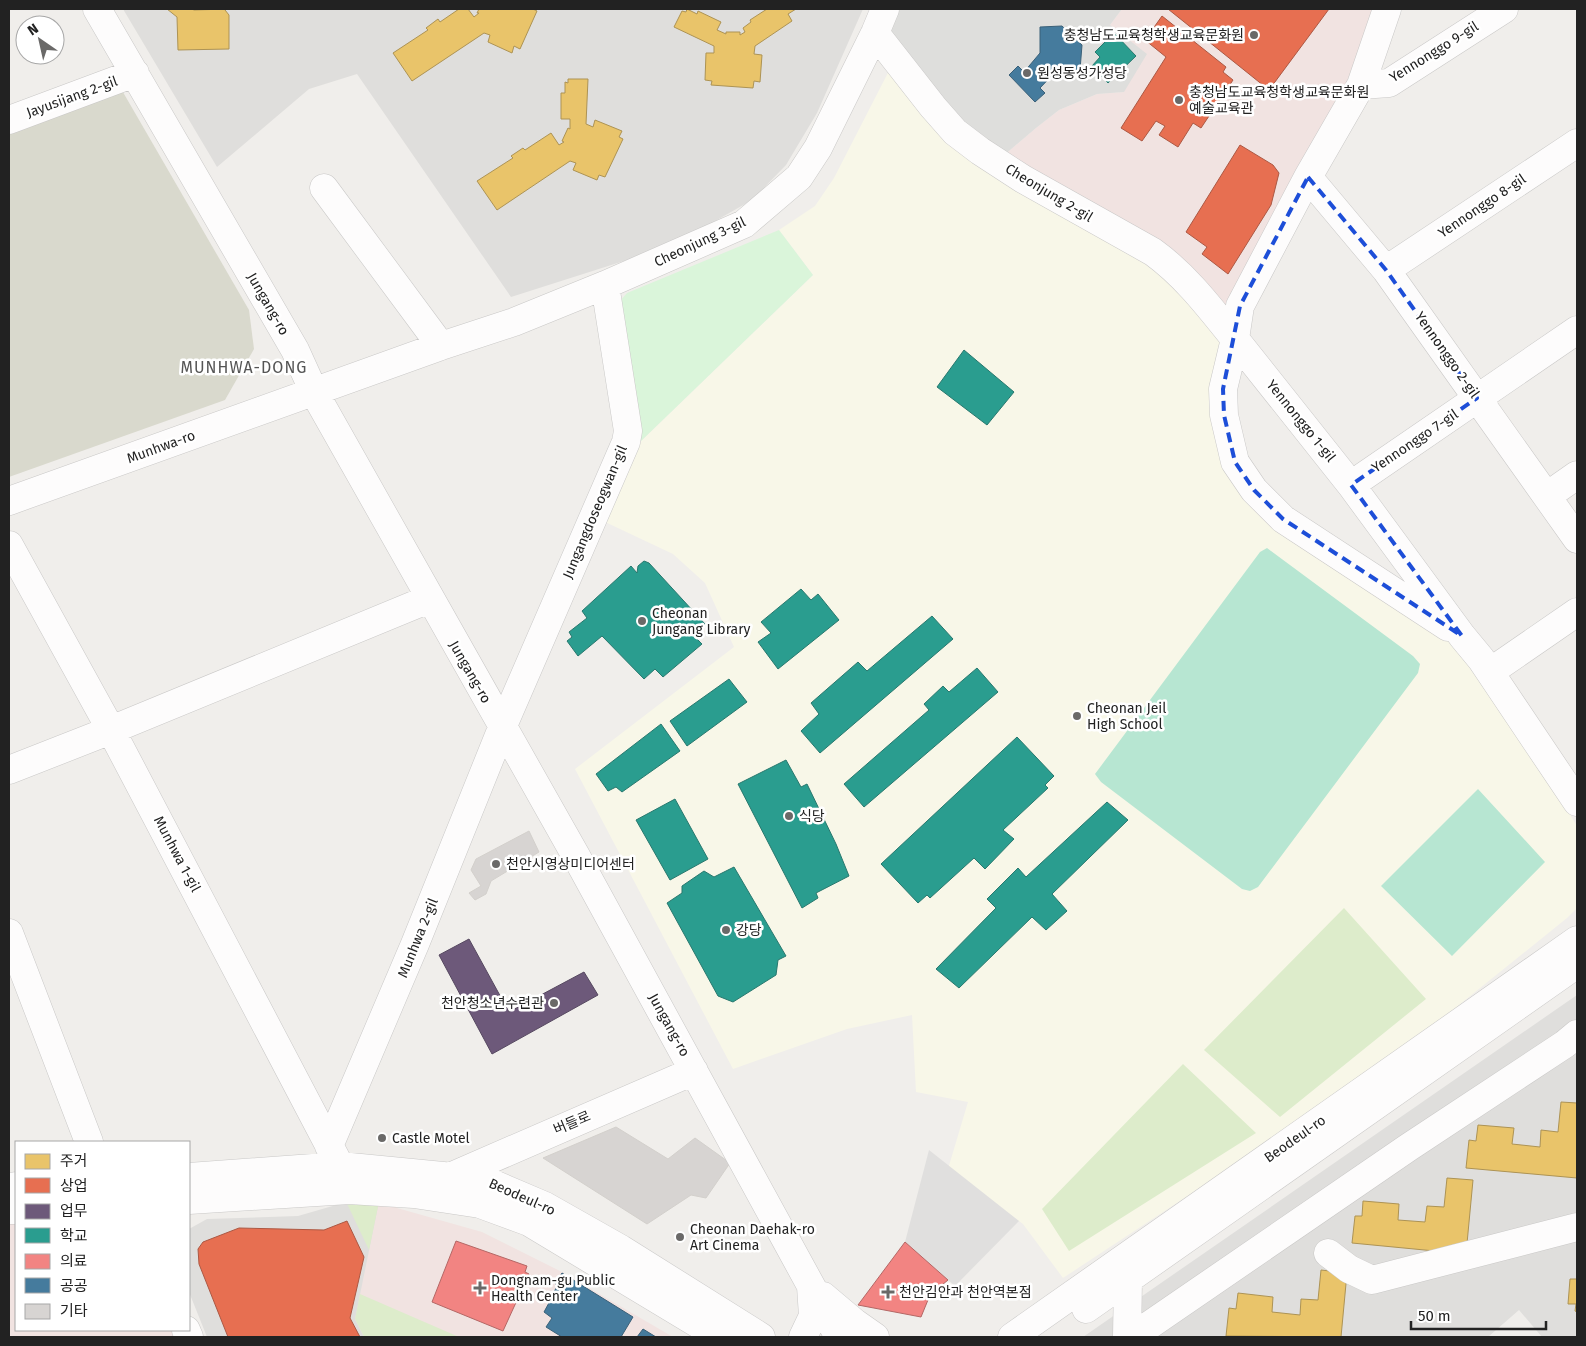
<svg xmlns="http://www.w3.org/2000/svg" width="1586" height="1346" viewBox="0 0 1586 1346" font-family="'Fira Sans','Noto Sans KR',sans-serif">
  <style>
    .residential { fill: #dfdedc }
    .commercial { fill: #f1e3e1 }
    .education { fill: #f8f7e8 }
    .religious { fill: #dededc }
    .construction { fill: #d9d9cd }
    .grass { fill: #ddeccb }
    .park { fill: #daf5da }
    .pitch { fill: #b7e6d2 }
    .parking { fill: #e0dfde }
    .homes { fill: #e9c46a; stroke: #ad9354 }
    .shops { fill: #e76f51; stroke: #ac5843 }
    .offices { fill: #6d597a; stroke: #564860 }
    .schools { fill: #2a9d8f; stroke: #28786e }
    .health { fill: #f28482; stroke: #b46765 }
    .public { fill: #457b9d; stroke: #3a6078 }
    .building { fill: #d7d4d2; stroke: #d3d0cc }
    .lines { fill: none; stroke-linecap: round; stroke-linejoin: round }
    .minor-casing { stroke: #c9c8c7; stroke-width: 29 }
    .minor { stroke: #fdfcfc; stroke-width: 28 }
    .marked { fill: none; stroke: #1d4ed8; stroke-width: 4; stroke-dasharray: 10 6; stroke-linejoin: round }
    .poi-dot { fill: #6a6968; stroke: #fff; stroke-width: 2 }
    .labels { text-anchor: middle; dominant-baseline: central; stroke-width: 5; stroke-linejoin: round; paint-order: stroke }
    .poi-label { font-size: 14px; fill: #222; stroke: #fff; text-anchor: start }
    .street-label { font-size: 14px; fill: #222; stroke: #fff }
    .quarter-label { font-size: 16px; letter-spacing: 1px; fill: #555; stroke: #fff }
  </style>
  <rect width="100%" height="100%" fill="#f0eeeb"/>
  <path class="residential" d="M 123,9 L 863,9 L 817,113 L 786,165 L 752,200 L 696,232 L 627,260 L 511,297 L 357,74 L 309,89 L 217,167 Z
    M 1577,995 L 1577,1337 L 1542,1337 L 1519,1310 L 1488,1337 L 1083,1337 Z
    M 381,1192 L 364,1337 L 207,1337 L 189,1292 L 189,1229 L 207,1219 L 298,1216 Z"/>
  <path class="commercial" d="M 1122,9 L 1375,9 L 1363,44 L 1320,148 L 1224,308 L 1003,156 L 1036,128 L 1059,110 L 1097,94 L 1124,92 L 1110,25 Z
    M 381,1192 L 397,1208 L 482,1232 L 560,1271 L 673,1337 L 364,1337 L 355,1319 Z
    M 9,1218 L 16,1218 L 16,1330 L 173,1330 L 176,1337 L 9,1337 Z"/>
  <path class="education" d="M 893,63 L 914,93 L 1161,268 L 1226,347 L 1236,485 L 1438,632 L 1478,664 L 1577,826 L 1577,908 L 1567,918 L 1377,1071 L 1063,1278 L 1023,1224 L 948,1169 L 968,1102 L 916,1092 L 912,1015 L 847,1029 L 733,1069 L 575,769 L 734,647 L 705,583 L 673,554 L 603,521 L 640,442 L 813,275 L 779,230 L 815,206 L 834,178 Z"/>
  <path class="religious" d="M 900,9 L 1122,9 L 1110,25 L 1147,54 L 1124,92 L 1097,94 L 1059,110 L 1036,128 L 1003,156 L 971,135 L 889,35 Z"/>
  <path class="construction" d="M 120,87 L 249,310 L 254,349 L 225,400 L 9,477 L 9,128 Z"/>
  <path class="grass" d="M 1344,908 L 1426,999 L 1280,1117 L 1204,1050 Z
    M 1183,1064 L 1256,1133 L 1069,1251 L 1042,1209 Z
    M 341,1191 L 381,1192 L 369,1250 Z
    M 360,1294 L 459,1337 L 364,1337 L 355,1319 Z"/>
  <path class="park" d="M 779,230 L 813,275 L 640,442 L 619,302 L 627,293 Z"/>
  <path class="pitch" d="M 1267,548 L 1413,656 L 1420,664 L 1418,673 L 1258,887 L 1250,891 L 1242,889 L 1101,782 L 1095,774 L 1260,552 Z
    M 1478,789 L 1545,862 L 1452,956 L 1381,886 Z"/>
  <path class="parking" d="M 929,1150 L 1019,1221 L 955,1286 L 905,1242 Z"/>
  <path class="homes" d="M 167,9 L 192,9 L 194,10 L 227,9 L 225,10 L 229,15 L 229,49 L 178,50 L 177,17 Z
    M 459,9 L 468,9 L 474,17 L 479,13 L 477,13 L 479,9 L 533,9 L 537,11 L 520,49 L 514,46 L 512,53 L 488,42 L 490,35 L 484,33 L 412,81 L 393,53 L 428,30 L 426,28 L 438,19 L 440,22 Z
    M 687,9 L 697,14 L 698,11 L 721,22 L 717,30 L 726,34 L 726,32 L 740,32 L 740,35 L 745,32 L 743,28 L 751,22 L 750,20 L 767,9 L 796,9 L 788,14 L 792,21 L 755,46 L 754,54 L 762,55 L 760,82 L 754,81 L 753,88 L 711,85 L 712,81 L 705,80 L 706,53 L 714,53 L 714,46 L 674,27 L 682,11 L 686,12 Z
    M 568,79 L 588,79 L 586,124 L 593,127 L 595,120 L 622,131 L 619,137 L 623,139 L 605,177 L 599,175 L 597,180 L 573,170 L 576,163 L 570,161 L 497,210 L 477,181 L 513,158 L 511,156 L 523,148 L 525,150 L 551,133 L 559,145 L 564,142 L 562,141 L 568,128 L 570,129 L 570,119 L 561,119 L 561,93 L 565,93 L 565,82 L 568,83 Z
    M 1561,1102 L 1577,1103 L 1577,1178 L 1466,1168 L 1469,1140 L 1476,1141 L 1478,1125 L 1514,1128 L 1512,1144 L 1540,1147 L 1541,1130 L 1558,1132 Z
    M 1447,1178 L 1473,1180 L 1466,1254 L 1352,1243 L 1355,1216 L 1362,1216 L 1363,1201 L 1399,1204 L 1398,1220 L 1425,1222 L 1427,1206 L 1444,1207 Z
    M 300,1236 L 331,1236 L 329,1337 L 257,1337 L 257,1325 L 288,1326 L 288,1318 L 300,1319 L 300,1291 L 264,1289 L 265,1261 L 300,1262 Z
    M 1321,1270 L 1347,1273 L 1341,1337 L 1226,1336 L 1229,1308 L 1236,1309 L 1238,1293 L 1273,1297 L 1272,1312 L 1300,1315 L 1301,1299 L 1318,1300 Z
    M 1570,1279 L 1577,1279 L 1577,1312 L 1575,1311 L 1576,1304 L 1568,1304 Z"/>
  <path class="shops" d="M 1168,9 L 1329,9 L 1269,90 Z
    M 1162,16 L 1226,67 L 1223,72 L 1233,80 L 1201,128 L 1193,123 L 1178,147 L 1159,135 L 1165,126 L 1156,121 L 1142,141 L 1121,128 L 1166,57 L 1145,40 Z
    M 1240,145 L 1273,165 L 1279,173 L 1271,205 L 1228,274 L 1202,254 L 1207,247 L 1186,232 Z
    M 347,1221 L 364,1257 L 350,1318 L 360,1337 L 228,1337 L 199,1264 L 198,1249 L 203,1242 L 239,1228 L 324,1230 Z"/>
  <path class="offices" d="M 469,939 L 509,1012 L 584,972 L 598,995 L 492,1054 L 439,955 Z"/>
  <path class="schools" d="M 1114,33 L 1136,56 L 1108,83 L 1092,66 L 1100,57 L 1095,52 Z
    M 964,350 L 1014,392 L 987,425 L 937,387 Z
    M 644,561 L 649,563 L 705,624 L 692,634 L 702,644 L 663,677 L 655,669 L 644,679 L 602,636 L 578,656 L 567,641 L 572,637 L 569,632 L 587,618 L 582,611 L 631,566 L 637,573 L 638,566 Z
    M 801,589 L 811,600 L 818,594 L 839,620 L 778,669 L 758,642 L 771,633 L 761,622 Z
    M 932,616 L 953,639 L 820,753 L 801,731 L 819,714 L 811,703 L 858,662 L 867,671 Z
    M 977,668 L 998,692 L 864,807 L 844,784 L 929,710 L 924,704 L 943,686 L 949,692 Z
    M 729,679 L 747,702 L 687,746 L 670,721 Z
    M 661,724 L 680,751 L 622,792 L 616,787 L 608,791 L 596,774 Z
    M 1017,737 L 1054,776 L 1045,785 L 1048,788 L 1003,830 L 1014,839 L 985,869 L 974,858 L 930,898 L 927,895 L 918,903 L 881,864 Z
    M 786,760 L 801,787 L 807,784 L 836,844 L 849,876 L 816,893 L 818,898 L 802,908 L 738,784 Z
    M 675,799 L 708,859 L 670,880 L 636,820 Z
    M 1107,802 L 1128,820 L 1052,894 L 1067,911 L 1046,930 L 1032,917 L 959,988 L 936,969 L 996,908 L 987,899 L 1018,868 L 1026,877 Z
    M 734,867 L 786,956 L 778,960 L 776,975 L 733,1002 L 718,996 L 667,903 L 682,893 L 682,886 L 704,871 L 714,877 Z"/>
  <path class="health" d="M 456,1241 L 527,1266 L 525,1272 L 529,1274 L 503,1331 L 432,1302 Z
    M 905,1242 L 948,1280 L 930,1295 L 921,1317 L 858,1305 Z"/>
  <path class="public" d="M 1062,26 L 1082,45 L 1080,70 L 1058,69 L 1040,88 L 1045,93 L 1035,102 L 1009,75 L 1018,66 L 1024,72 L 1040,53 L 1040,27 Z
    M 562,1273 L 633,1317 L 621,1337 L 562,1337 L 546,1327 L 552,1318 L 544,1312 L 550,1301 L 549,1300 L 558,1285 L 555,1284 Z
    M 643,1329 L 656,1337 L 637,1337 Z"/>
  <path class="building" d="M 529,831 L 539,852 L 491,881 L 486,894 L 475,900 L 469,893 L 481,886 L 471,870 L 476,859 Z
    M 616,1127 L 668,1159 L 695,1138 L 730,1163 L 706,1198 L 691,1195 L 647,1224 L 543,1158 Z"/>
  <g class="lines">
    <g class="minor-casing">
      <path id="minor" d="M 97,9 L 295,350 L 314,392 L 576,856 L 839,1337
        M 1387,9 L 1361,85 L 1308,177 L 1240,306 L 1235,339 L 1351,485 L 1462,636 L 1481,659 L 1577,802
        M 875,33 L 933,107 L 955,132 L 980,151 L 1023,179 L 1153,252 C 1186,276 1210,308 1235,339 L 1223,389 L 1224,415 L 1235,462 L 1254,490 L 1283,519 L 1448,627
        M 1361,85 L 1389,83 L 1504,9
        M 9,120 L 135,73
        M 1308,177 L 1386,270 L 1577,539
        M 324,188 L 441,346
        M 1386,270 L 1577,143
        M 1351,485 L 1577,330
        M 1547,496 L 1577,475
        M 9,501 L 441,346 L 514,322 L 605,285 L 744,224 L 799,177 L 818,148 L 875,33 L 885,9
        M 9,545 L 111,730 L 340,1166
        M 1490,672 L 1577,612
        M 9,770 L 111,730 L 429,599
        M 9,933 L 89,1142
        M 329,1146 L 415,944 L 502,728 L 626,442 L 628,431 L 605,285
        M 452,1176 L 694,1071
        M 189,1177 L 340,1166 L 484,1180 L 545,1206 L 621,1249 L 761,1337
        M 9,1187 L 16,1186
        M 189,1200 L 349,1190 L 414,1194 L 480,1204 L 529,1222 L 720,1337
        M 9,1210 L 16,1210
        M 1328,1253 L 1349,1269 L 1372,1280 L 1577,1227
        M 823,1296 L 855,1323 L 875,1337
        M 1086,1309 L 1577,964
        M 186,1330 L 189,1337
        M 803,1337 L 813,1316 L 811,1286
        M 1012,1337 L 1577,940
        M 1127,1337 L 1128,1280
        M 1132,1337 L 1409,1147 L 1565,1044 L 1577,1034"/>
    </g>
    <use href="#minor" class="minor"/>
  </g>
  <path class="marked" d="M 1308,177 L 1386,270 L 1477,398 L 1351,485 L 1462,636 L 1283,519 L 1254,490 L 1235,462 L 1224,415 L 1223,389 L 1240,306 Z"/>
  <g class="poi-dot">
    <circle cx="1254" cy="35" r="5"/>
    <circle cx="1027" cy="73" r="5"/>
    <circle cx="1179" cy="100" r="5"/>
    <circle cx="642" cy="621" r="5"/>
    <circle cx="1077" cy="716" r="5"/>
    <circle cx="789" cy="816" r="5"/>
    <circle cx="496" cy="864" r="5"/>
    <circle cx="726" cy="930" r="5"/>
    <circle cx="554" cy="1003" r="5"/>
    <circle cx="382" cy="1138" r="5"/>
    <circle cx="680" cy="1237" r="5"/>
    <path d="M477.5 1280.5h5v5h5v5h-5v5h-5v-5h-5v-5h5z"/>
    <path d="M885.5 1284.5h5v5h5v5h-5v5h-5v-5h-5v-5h5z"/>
  </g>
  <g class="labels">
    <g class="poi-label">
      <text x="1244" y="35" text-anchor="end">충청남도교육청학생교육문화원</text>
      <text x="1037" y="73">원성동성가성당</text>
      <text x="1189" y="92">충청남도교육청학생교육문화원<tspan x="1189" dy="16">예술교육관</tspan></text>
      <text x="652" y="613">Cheonan<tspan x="652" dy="16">Jungang Library</tspan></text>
      <text x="1087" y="708">Cheonan Jeil<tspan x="1087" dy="16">High School</tspan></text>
      <text x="799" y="816">식당</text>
      <text x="506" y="864">천안시영상미디어센터</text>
      <text x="736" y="930">강당</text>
      <text x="544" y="1003" text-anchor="end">천안청소년수련관</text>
      <text x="392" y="1138">Castle Motel</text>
      <text x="690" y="1229">Cheonan Daehak-ro<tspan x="690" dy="16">Art Cinema</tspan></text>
      <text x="491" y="1280">Dongnam-gu Public<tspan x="491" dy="16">Health Center</tspan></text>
      <text x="899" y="1292">천안김안과 천안역본점</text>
    </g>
    <g class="street-label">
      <text transform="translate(1434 52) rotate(-32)">Yennonggo 9-gil</text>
      <text transform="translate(72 97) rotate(-20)">Jayusijang 2-gil</text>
      <text transform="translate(1049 193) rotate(31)">Cheonjung 2-gil</text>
      <text transform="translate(1482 206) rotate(-34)">Yennonggo 8-gil</text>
      <text transform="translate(700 242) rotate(-25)">Cheonjung 3-gil</text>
      <text transform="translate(268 304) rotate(60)">Jungang-ro</text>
      <text transform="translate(1447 355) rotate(55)">Yennonggo 2-gil</text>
      <text transform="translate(1301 421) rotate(51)">Yennonggo 1-gil</text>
      <text transform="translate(1415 441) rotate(-34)">Yennonggo 7-gil</text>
      <text transform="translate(161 447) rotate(-20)">Munhwa-ro</text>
      <text transform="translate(595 512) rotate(-67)">Jungangdoseogwan-gil</text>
      <text transform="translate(470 672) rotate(60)">Jungang-ro</text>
      <text transform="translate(177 854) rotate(62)">Munhwa 1-gil</text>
      <text transform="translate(418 938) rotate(-68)">Munhwa 2-gil</text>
      <text transform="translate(669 1025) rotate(61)">Jungang-ro</text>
      <text transform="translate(572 1123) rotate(-23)">버들로</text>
      <text transform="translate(1295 1139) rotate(-35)">Beodeul-ro</text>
      <text transform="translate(522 1197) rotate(24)">Beodeul-ro</text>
    </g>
    <g class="quarter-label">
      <text x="244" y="367">MUNHWA-DONG</text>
    </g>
  </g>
  <rect width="1586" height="1346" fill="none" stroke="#222222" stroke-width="20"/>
  <rect x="15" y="1141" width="175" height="190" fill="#ffffff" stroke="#a7a7a7"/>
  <rect x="25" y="1154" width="25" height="15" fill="#e9c46a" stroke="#a7a7a7"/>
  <text x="60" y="1166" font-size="15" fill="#222222">주거</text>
  <rect x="25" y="1178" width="25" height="15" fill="#e76f51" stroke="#a7a7a7"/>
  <text x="60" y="1191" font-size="15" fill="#222222">상업</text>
  <rect x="25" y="1204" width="25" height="15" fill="#6d597a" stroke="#a7a7a7"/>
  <text x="60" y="1216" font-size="15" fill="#222222">업무</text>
  <rect x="25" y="1228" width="25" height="15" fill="#2a9d8f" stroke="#a7a7a7"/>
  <text x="60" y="1241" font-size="15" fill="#222222">학교</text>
  <rect x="25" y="1254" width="25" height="15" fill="#f28482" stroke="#a7a7a7"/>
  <text x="60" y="1266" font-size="15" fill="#222222">의료</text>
  <rect x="25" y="1278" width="25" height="15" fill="#457b9d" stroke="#a7a7a7"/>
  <text x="60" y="1291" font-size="15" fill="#222222">공공</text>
  <rect x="25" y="1304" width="25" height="15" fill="#d7d4d2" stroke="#a7a7a7"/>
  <text x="60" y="1316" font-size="15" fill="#222222">기타</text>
  <g transform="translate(40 40) rotate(326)"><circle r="24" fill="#ffffff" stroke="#a7a7a7"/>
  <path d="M0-4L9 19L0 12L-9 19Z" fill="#6a6968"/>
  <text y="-8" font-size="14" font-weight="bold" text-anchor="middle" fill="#222222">N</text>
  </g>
  <path d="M1411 1321v8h135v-8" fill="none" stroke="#222222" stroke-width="2.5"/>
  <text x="1418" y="1321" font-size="15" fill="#222222" stroke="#ffffff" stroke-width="4" paint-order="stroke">50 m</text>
</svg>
